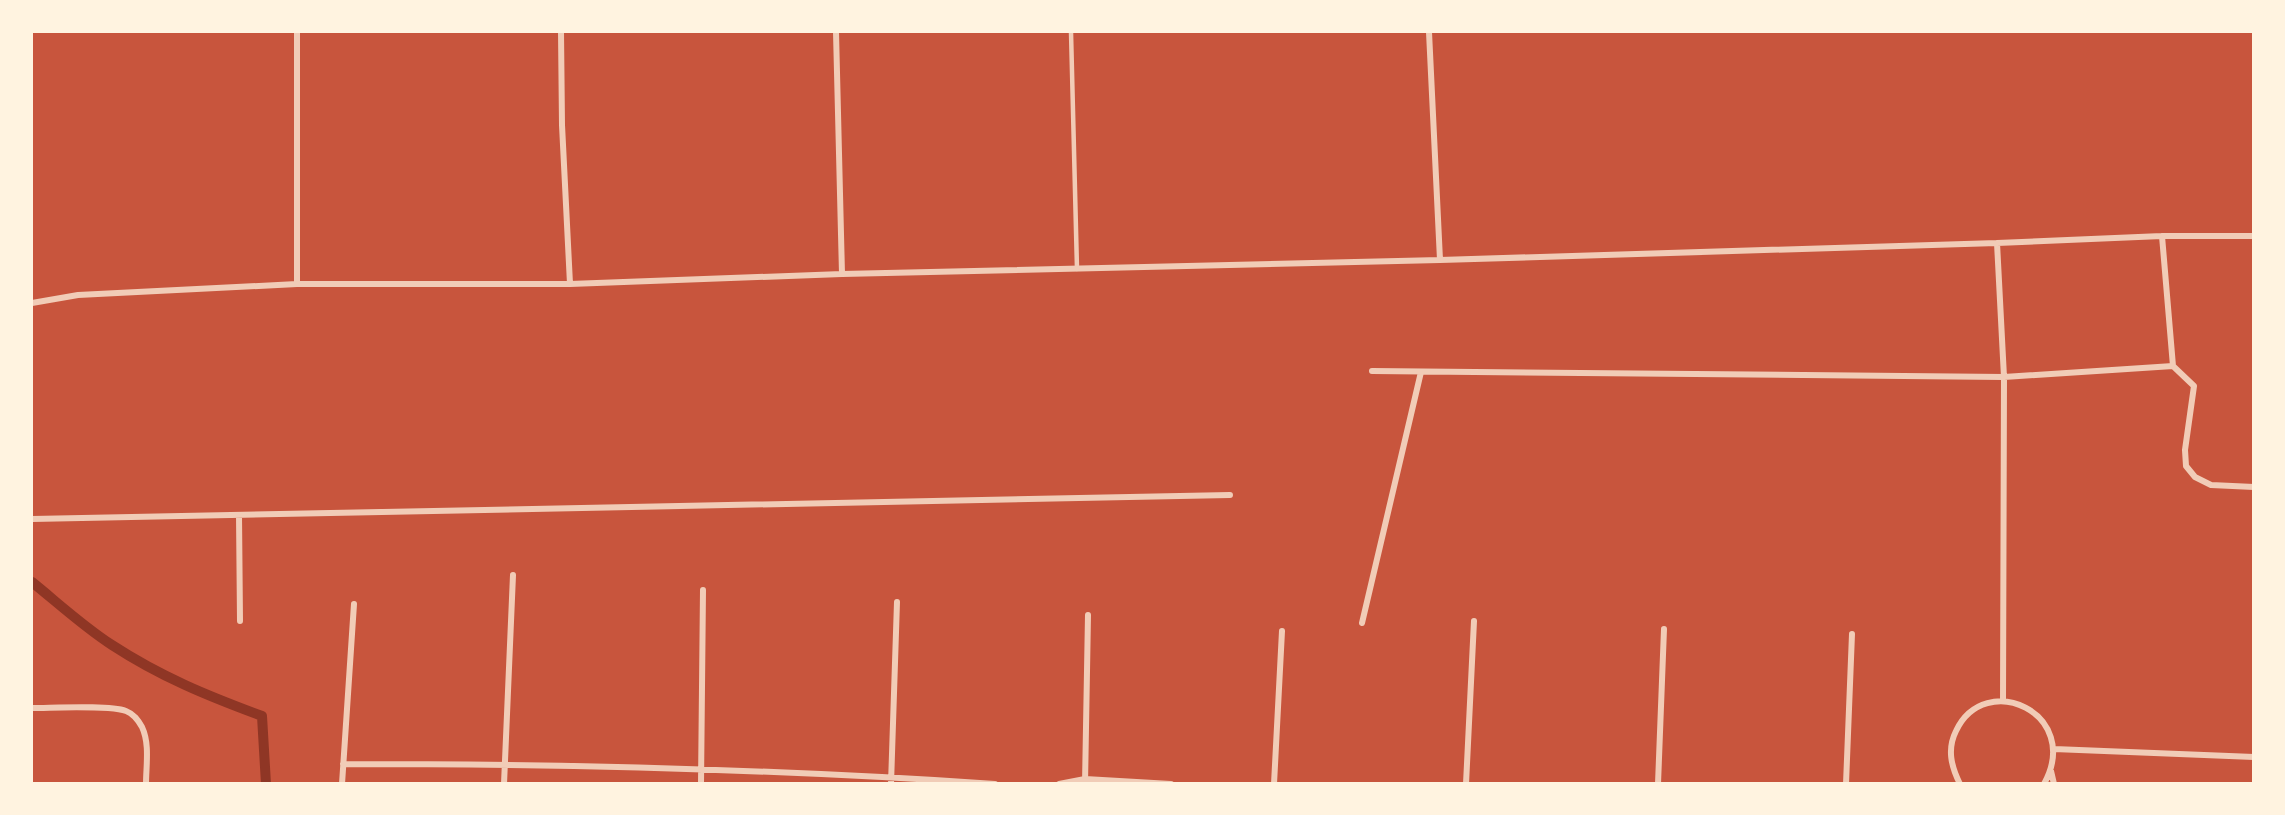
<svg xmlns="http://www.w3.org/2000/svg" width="2285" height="815" viewBox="0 0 2285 815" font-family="'Fira Sans',sans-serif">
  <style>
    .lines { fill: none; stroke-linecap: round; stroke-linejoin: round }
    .stream { stroke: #8f3625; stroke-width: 10 }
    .service { stroke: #f1ccb7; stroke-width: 4.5 }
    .minor { stroke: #f1ccb7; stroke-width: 6 }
  </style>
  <rect width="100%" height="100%" fill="#c8553d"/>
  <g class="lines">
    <path class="stream" d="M 32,582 C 58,603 84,627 112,645 C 161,677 208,696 262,716 L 266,784"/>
    <path class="service" d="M 1071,32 L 1077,269"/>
    <path class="minor" d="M 561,32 L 562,125 L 570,284
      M 836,32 L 842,274
      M 1429,32 L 1440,260
      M 2162,236 L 2173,366 L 2194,386 L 2185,450 L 2186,466 L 2195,477 L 2211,485 L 2254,487
      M 1997,243 L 2004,377 L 2003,701
      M 297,284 L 297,32
      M 32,303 L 78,295 L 297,284 L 570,284 L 842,274 L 1440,260 L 1997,243 L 2162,236 L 2254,236
      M 1372,371 L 2004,377 L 2173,366
      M 239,515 L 240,621
      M 32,519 L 1230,495
      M 1362,623 L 1421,372
      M 32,708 C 53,708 109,705 126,711 C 134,714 138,720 142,727 C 150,744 146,766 146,784
      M 2054,749 L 2254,757
      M 343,764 C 560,764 778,769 995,784
      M 2051,771 L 2054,784
      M 342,784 L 354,604
      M 504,784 L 513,575
      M 701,784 L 703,590
      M 891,784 L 897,602
      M 1059,784 L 1085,779 L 1171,784
      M 1085,784 L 1088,615
      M 1274,784 L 1282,631
      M 1466,784 L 1474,621
      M 1658,784 L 1664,629
      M 1846,784 L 1852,634
      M 1960,784 C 1951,766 1947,749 1956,731 C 1985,669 2083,713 2044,784"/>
  </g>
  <rect width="2285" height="815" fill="none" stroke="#fff3e0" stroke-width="66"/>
</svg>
